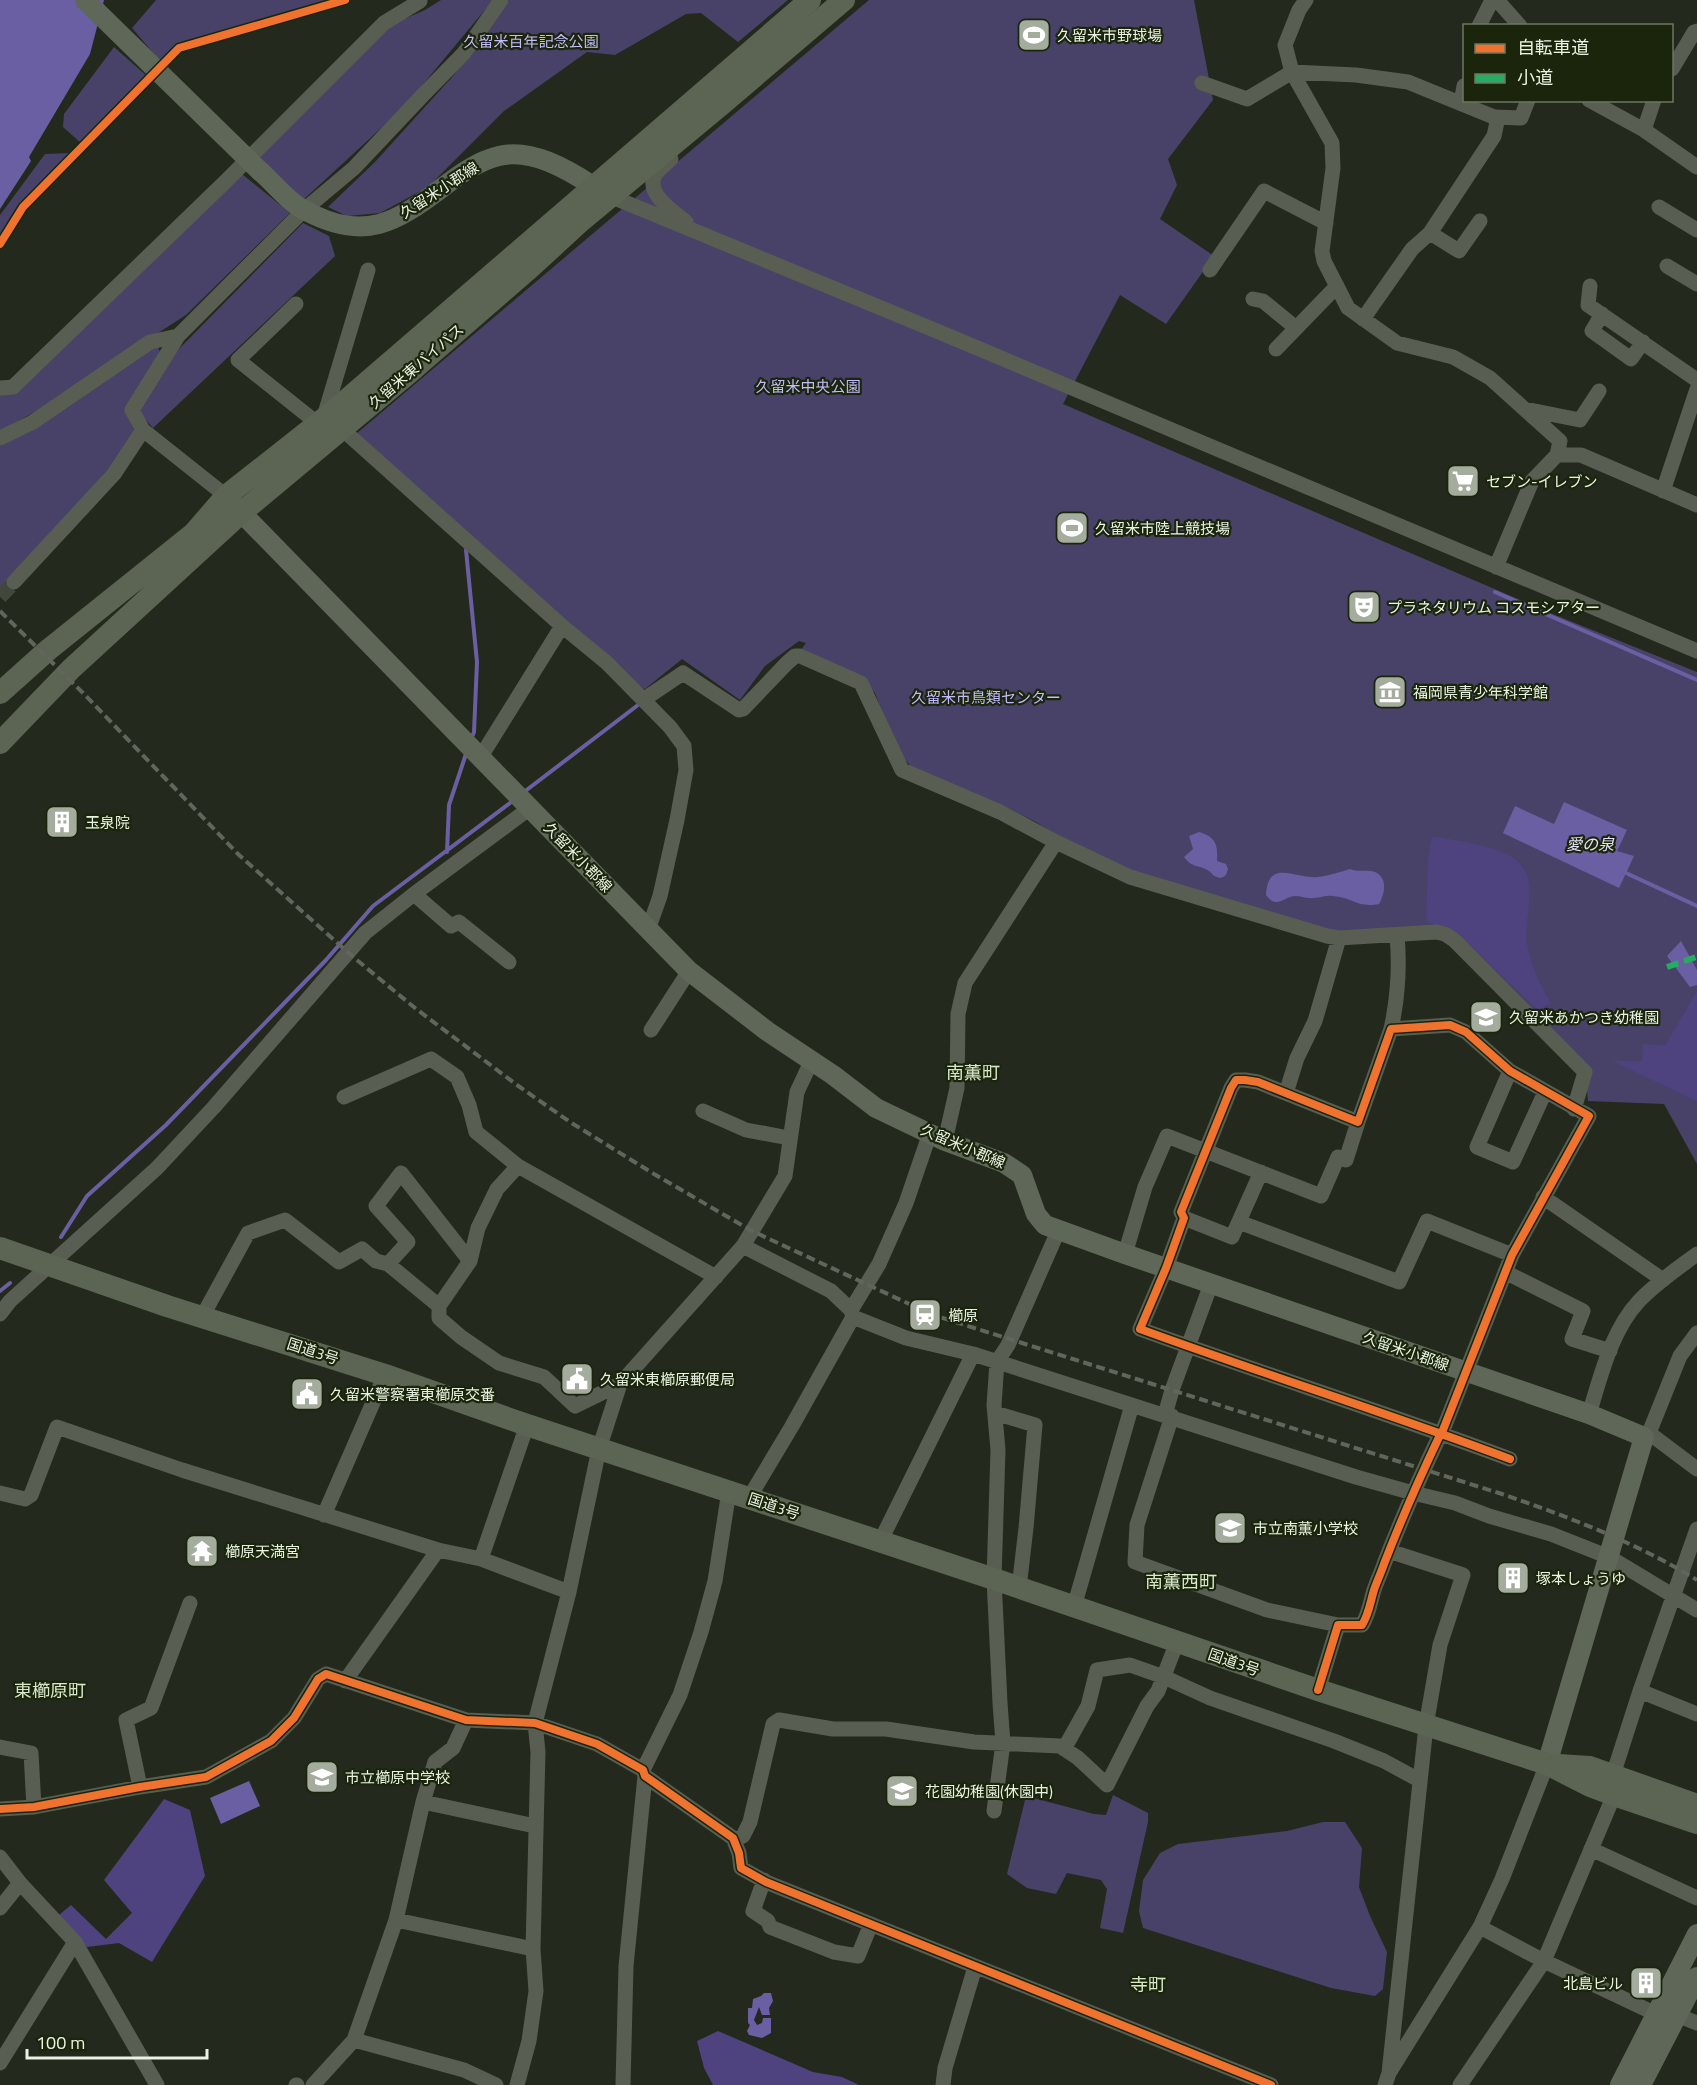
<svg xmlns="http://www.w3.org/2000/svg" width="1697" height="2085" viewBox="0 0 1697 2085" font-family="'Titillium Web','Noto Sans JP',sans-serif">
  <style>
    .green { fill: #484268 }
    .forest { fill: #4e427f }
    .water { fill: #6b5fa3 }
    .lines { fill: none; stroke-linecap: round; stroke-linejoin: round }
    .stream { stroke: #6b5fa3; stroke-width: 4 }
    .minor-tunnel { stroke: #41473a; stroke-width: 15; stroke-dasharray: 15 8; stroke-linecap: butt }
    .minor { stroke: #595e52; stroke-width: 15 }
    .major { stroke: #5f6758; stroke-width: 20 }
    .highway { stroke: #5c6453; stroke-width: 22 }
    .rail { stroke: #61665c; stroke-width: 4; stroke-dasharray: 9 4.5; stroke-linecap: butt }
    .major-bridge { stroke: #5f6758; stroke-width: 20 }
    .quiet { stroke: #26ab63; stroke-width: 6; stroke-dasharray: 12 6; stroke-linecap: butt }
    .cycleway-casing { stroke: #1a250c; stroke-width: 11 }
    .cycleway { stroke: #ef722f; stroke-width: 8 }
    .labels { text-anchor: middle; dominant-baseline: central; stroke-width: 4.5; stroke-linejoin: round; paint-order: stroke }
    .poi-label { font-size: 15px; fill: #eaf2e3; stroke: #1a250c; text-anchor: start }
    .park-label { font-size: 15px; fill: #c3bbfa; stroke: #1a250c }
    .street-label { font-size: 15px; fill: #eaf2e3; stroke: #1a250c }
    .water-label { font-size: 16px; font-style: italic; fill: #e3e1f7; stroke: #1a250c }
    .quarter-label { font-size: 18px; fill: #d8e7c8; stroke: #1a250c }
  </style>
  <rect width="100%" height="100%" fill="#23291c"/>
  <path class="green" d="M 156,0 L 336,0 L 181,43 L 161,62 L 132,28 Z
    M 441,0 L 493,0 L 405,106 L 302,201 L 259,156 L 388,26 L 425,10 Z
    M 509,0 L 788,0 L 738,42 L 701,13 L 686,14 L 615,55 L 587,52 L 504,111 L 428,187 L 380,213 L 347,216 L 328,207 L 375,162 L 453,76 Z
    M 869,0 L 1194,0 L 1213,100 L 1168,159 L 1177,185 L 1160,219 L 1214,256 L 1166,324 L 1120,295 L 1063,404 L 1555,615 L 1697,672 L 1697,1164 L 1664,1104 L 1588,1101 L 1585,1071 L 1446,927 L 1336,932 L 1128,870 L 1075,847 L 1036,822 L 999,804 L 911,767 L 896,748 L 875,693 L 863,679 L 800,651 L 806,643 L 799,641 L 765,666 L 740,700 L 682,659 L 645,689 L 637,688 L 356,434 Z
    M 114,47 L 148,77 L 82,144 L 63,127 L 64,114 Z
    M 71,153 L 21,207 L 0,238 L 0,215 L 45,154 Z
    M 242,174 L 290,213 L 186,315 L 40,409 L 0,431 L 0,394 Z
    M 303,223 L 329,236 L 335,256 L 153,428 L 137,410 L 171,357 Z
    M 157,344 L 160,352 L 125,409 L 136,434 L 104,481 L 3,586 L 0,586 L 0,442 Z
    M 1113,1795 L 1148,1813 L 1148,1822 L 1123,1933 L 1100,1928 L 1107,1889 L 1101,1880 L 1067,1873 L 1056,1894 L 1027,1888 L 1007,1874 L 1026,1796 L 1094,1814 L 1106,1815 Z
    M 1323,1822 L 1345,1822 L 1362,1848 L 1359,1887 L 1370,1916 L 1387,1952 L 1383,1989 L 1375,1996 L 1331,1988 L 1143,1928 L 1139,1911 L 1143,1880 L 1160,1853 L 1178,1844 L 1287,1831 Z"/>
  <path class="forest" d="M 1432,836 C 1457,841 1497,845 1516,860 C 1541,880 1523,918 1527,944 C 1531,966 1540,985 1551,1003 L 1538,1010 L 1473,949 L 1426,920 L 1428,857 Z
    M 1697,991 L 1697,1101 L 1612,1061 L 1642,1061 L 1643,1044 L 1665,1046 Z
    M 164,1799 L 190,1810 L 205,1876 L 152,1962 L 119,1943 L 87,1947 L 73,1933 L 59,1915 L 71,1905 L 106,1939 L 132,1913 L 104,1880 Z
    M 718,2031 L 813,2072 L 842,2077 L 859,2085 L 713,2085 L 704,2068 L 697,2041 Z"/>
  <path class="water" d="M 0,0 L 104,0 L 90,54 L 29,157 L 31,161 L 0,209 Z
    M 1564,802 L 1627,830 L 1617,851 L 1634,856 L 1619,888 L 1503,833 L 1515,806 L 1554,824 Z
    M 1199,832 C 1216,837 1218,845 1217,861 L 1226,864 L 1228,869 L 1226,875 C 1223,877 1221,879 1217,877 C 1213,876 1212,873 1209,871 C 1199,864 1193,869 1184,857 L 1193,849 L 1189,836 Z
    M 1350,869 C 1357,872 1364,870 1371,871 C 1388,874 1386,892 1379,904 C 1357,908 1354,898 1333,896 C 1325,895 1317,899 1309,898 C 1303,898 1297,894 1290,897 C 1280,901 1275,907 1266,895 C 1268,857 1297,880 1318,877 C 1328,876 1340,872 1350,869 Z
    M 1681,941 L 1697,970 L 1697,985 L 1690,987 L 1667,956 Z
    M 249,1781 L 260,1806 L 221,1824 L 210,1798 Z
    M 764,1993 L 771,1993 L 773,2001 L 769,2008 L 770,2015 L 762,2015 L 759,2007 L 754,2020 L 757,2025 L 762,2023 L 763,2018 L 771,2018 L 771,2033 L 762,2038 L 749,2035 L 747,2031 L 750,2025 L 748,2023 L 748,2008 L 752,2008 L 753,1999 L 761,1996 Z"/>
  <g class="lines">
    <path class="stream" d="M 466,550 L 477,662 L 474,732 L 471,739
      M 1495,592 L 1697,680
      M 524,792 L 638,705
      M 447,852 L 449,805 L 467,751
      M 1626,873 L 1697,906
      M 61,1237 L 87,1196 L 166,1125 L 326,960 L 373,906 L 514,800
      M 0,1291 L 10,1283"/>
    <path class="minor-tunnel" d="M 0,597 L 14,582"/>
    <path class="minor" d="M 1306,0 L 1299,10 L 1285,45 L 1292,72 L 1332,143 L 1333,168 L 1322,251 L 1324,261 L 1348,308 L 1397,343 L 1453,357 L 1490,378 L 1560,441 L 1557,455 L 1581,455 L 1697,505
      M 1497,0 L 1520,26
      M 1479,26 L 1492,0
      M 1672,69 L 1694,32 L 1697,31
      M 1202,83 L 1247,99 L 1292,72 L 1356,75 L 1408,82 L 1494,117 L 1521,118 L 1528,100
      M 1589,100 L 1644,130 L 1697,167
      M 1461,103 L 1464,86
      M 1644,130 L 1654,100
      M 671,159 C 666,164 657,170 654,177 C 647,195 674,212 686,222
      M 605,194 L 944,334 L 1697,651
      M 1659,207 L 1697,230
      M 1430,233 L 1459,251 L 1480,221
      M 1667,266 L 1697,284
      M 1210,270 L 1264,191 L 1326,223
      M 1590,286 L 1588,305 L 1697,380
      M 1253,299 L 1263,301 L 1296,328
      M 296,304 L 238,360 L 317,423
      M 1602,314 L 1592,331 L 1631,359 L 1643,342
      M 1363,319 L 1412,249 L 1430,233 L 1494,136 L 1498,117
      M 1276,349 L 1337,286
      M 0,388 L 13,387 L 225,182 L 384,23 L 420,1
      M 1525,409 L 1580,420 L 1599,391
      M 322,419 L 324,417 L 368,270
      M 342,429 L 562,626 L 607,663 L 670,727 L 684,746 L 686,770 L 677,820 L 660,896 L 648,930
      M 0,438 L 33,422 L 150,342 L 178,336
      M 1663,491 L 1697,389
      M 226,496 L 143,430 L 132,410 L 178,336 L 304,210 L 354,168 L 422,96 L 464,53 L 501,0
      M 1496,567 L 1532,481 L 1557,455
      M 14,582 L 114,474 L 143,430
      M 643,700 L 683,673 L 739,710 L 743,709 L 787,663 L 795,656 L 800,656 L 861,683 L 902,770 L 1000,812 L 1056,842 L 1130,877 L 1327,936 L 1339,938 L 1436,932 L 1445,934 L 1454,940 L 1585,1072 L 1574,1109
      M 480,758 L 562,626
      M 414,894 L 451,926 L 459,922 L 509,962
      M 1391,1029 C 1398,997 1400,968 1397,935
      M 651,1030 L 689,971
      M 1510,1071 L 1477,1147 L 1513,1162 L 1545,1092
      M 1286,1093 L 1297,1058 L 1315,1021 L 1339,938
      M 344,1097 L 431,1059 L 457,1077 L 469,1105 L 476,1132 L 518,1166 L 716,1277
      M 703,1111 L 746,1130 L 789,1138
      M 945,1141 L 957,1088 L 958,1014 L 965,983 L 1056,842
      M 518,1166 L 497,1189 L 478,1228 L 470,1261 L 439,1306 L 439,1318 L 461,1337 L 499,1363 L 544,1377 L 575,1406 L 620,1384 L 743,1246 L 785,1176 L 797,1092 L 811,1062
      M 1543,1197 L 1663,1280
      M 1184,1218 L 1232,1237 L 1261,1172
      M 1239,1222 L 1399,1282 L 1427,1221 L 1512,1255
      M 743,1246 L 831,1291 L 851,1310
      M 1125,1254 L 1145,1187 L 1167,1136 L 1321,1196 L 1338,1157 L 1346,1160 L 1358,1122
      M 388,1264 L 439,1306
      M 1505,1272 L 1583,1311 L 1572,1339 L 1610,1351
      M 0,1314 L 10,1301 L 157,1168 L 214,1107 L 365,933 L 414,894 L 530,808
      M 202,1317 L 248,1233 L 285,1220 L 339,1262 L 362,1249 L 376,1261 L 388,1264 L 408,1242 L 376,1206 L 401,1173 L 470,1261
      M 853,1317 L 906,1338 L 973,1354 L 1356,1477 L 1413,1493 L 1455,1503 L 1489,1516 L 1551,1534 L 1609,1557 L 1697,1610
      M 995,1413 L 1035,1425 L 1026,1528 L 1019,1588
      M 1589,1414 C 1601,1376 1611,1331 1639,1301 C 1656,1283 1677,1269 1697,1254
      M 1165,1415 L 1172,1390 L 1211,1284
      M 1172,1416 L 1137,1525 L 1135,1562 L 1267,1610 L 1338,1625
      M 1649,1433 L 1697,1469
      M 1644,1437 L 1649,1433 L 1680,1356 L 1697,1333
      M 0,1493 L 25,1499 L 31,1495 L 57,1427 L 182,1470 L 438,1550 L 481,1559 L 569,1592
      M 749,1498 L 792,1426 L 853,1317 L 851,1310 L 879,1264 L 906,1203 L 930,1133
      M 324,1515 L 385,1375
      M 880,1542 L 973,1354
      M 1389,1551 L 1463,1575 L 1440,1645 L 1426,1726 L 1389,2073
      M 481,1559 L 527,1425
      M 1074,1607 L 1132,1405
      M 345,1681 L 438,1550
      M 1318,1690 L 1338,1625 L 1362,1625 C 1369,1614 1370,1603 1374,1590 C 1377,1581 1381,1573 1384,1564 C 1401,1520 1420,1477 1440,1435 L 1443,1430 L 1512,1255 L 1589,1116 L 1510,1071 L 1466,1032 L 1450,1025 L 1391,1029 L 1358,1122 L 1258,1082 L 1245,1080 L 1236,1080 L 1231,1088 L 1181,1212 L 1184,1218 L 1166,1268 L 1140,1329 C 1263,1374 1388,1413 1510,1459
      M 1640,1691 L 1697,1714
      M 0,1747 L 31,1753 L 34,1807
      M 1064,1749 L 1088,1706 L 1097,1670 L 1130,1665 L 1164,1677 L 1210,1698 L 1334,1741 L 1384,1761 L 1419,1780
      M 643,1770 L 680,1695 L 701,1632 L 715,1581 L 729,1491
      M 1613,1775 L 1640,1691 L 1697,1529
      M 140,1787 L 126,1720 L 151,1708 L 190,1603
      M 423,1802 L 535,1826
      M 0,1809 L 34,1807 L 140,1787 L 206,1777 L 271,1741 L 294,1718 L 318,1679 L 326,1674 L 466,1720 L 535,1723 L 597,1744 L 643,1770 L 645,1776 L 733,1838 L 739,1853 L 741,1868 L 766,1882 L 1271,2085
      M 994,1811 L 1003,1743 L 1000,1703 L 994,1579 L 998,1450 L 994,1405 L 997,1362 L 1008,1345 L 1059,1229
      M 734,1840 L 743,1836 L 750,1822 L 773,1724 L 779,1720 L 833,1729 L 886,1729 L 974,1742 L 1060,1746 L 1078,1758 L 1107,1785 L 1147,1706 L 1158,1691 L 1177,1642
      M 1591,1849 L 1697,1898
      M 0,1857 L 20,1883 L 75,1942 L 157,2085
      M 764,1880 L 753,1911 L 768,1921 L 770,1927 L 834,1952 L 858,1956 L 871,1924
      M 0,1908 L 20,1883
      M 396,1920 L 533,1949
      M 1480,1927 L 1544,1961 L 1656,2014 L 1677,2015 L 1697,2023
      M 354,2040 L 464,2070 L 496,2085
      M 0,2063 L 75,1942
      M 296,2085 L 297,2085
      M 313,2085 L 354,2040 L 396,1920 L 423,1802 L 435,1762 L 453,1748 L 466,1720
      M 517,2085 L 529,2041 L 536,1991 L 533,1949 L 538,1752 L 535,1723 L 569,1592 L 599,1449 L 620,1384
      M 623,2085 L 626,1966 L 645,1776
      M 943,2085 L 945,2068 L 975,1967
      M 1385,2085 L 1389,2073 L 1480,1927 L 1502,1879 L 1547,1764
      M 1460,2085 L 1544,1961 L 1614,1795"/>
    <path class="major" d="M 261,172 C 275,184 289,203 306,211 C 365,242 395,223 443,187 C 460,174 478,161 499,156 C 531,148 567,169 593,186
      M 231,502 L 689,971 L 767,1031 L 833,1075 L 876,1108 L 945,1141 L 1004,1163 L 1022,1175 L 1036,1214 L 1045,1225 L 1125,1254 L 1589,1414 L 1644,1437 L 1547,1764
      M 1620,2085 L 1697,1934
      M 1641,2085 L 1697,1977"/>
    <path class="highway" d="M 0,693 L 48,650 L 194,533 L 226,496 L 330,414 L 810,0
      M 0,743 L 71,669 L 241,513 L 410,372 L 531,267 L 581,221 L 722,104 L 844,0
      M 0,1248 L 167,1306 L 385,1375 L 527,1425 L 994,1579 L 1318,1690 L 1547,1764 L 1590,1786 L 1614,1795 L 1697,1823
      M 1558,1765 L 1590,1767 L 1697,1805"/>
    <path class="rail" d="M 0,611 L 83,693 L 239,855 L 352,956 L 415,1008 L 517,1085 L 570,1122 L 654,1174 L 752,1231 L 933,1315 L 1502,1494 C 1569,1517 1637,1543 1697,1580"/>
    <path class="major-bridge" d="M 85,0 L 261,172"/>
    <path class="quiet" d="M 1667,967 L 1696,957"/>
    <g class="cycleway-casing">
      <path id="cycleway" d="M 0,244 L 23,207 L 179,48 L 345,0
        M 1318,1690 L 1338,1625 L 1362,1625 C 1369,1614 1370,1603 1374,1590 C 1377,1581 1381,1573 1384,1564 C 1401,1520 1420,1477 1440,1435 L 1443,1430 L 1512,1255 L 1589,1116 L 1510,1071 L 1466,1032 L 1450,1025 L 1391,1029 L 1358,1122 L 1258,1082 L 1245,1080 L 1236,1080 L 1231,1088 L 1181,1212 L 1184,1218 L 1166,1268 L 1140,1329 C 1263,1374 1388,1413 1510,1459
        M 0,1809 L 34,1807 L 140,1787 L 206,1777 L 271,1741 L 294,1718 L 318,1679 L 326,1674 L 466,1720 L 535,1723 L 597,1744 L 643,1770 L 645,1776 L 733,1838 L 739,1853 L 741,1868 L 766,1882 L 1271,2085"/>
    </g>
    <use href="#cycleway" class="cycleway"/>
  </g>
  <defs>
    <g id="stadium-square" transform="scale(1.725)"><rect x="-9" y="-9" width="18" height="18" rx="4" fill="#a4ac9d" stroke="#1a250c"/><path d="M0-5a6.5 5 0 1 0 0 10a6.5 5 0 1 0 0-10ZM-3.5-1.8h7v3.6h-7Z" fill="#fff"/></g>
    <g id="supermarket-square" transform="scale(1.725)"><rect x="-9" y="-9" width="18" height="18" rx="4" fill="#a4ac9d" stroke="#1a250c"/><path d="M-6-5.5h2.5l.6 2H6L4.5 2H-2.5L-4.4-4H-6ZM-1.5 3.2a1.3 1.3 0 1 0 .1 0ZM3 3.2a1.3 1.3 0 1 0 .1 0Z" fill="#fff"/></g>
    <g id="theatre-square" transform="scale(1.725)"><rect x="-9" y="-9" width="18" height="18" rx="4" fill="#a4ac9d" stroke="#1a250c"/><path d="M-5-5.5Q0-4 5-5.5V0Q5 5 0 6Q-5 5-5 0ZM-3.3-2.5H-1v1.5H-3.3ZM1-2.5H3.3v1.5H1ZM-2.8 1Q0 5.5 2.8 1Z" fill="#fff"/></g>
    <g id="museum-square" transform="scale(1.725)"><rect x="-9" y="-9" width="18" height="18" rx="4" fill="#a4ac9d" stroke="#1a250c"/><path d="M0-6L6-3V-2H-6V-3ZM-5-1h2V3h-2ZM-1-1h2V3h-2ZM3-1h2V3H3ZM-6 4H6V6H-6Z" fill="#fff"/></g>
    <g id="building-square" transform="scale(1.725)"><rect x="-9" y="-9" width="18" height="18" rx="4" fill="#a4ac9d" stroke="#1a250c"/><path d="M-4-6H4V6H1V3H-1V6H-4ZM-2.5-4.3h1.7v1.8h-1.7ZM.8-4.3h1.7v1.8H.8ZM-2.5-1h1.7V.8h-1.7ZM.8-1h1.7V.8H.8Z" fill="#fff"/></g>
    <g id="school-square" transform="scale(1.725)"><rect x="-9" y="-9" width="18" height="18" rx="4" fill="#a4ac9d" stroke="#1a250c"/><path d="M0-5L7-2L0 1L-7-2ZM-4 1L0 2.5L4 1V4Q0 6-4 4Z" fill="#fff"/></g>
    <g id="station-square" transform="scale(1.725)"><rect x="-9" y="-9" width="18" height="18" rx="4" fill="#a4ac9d" stroke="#1a250c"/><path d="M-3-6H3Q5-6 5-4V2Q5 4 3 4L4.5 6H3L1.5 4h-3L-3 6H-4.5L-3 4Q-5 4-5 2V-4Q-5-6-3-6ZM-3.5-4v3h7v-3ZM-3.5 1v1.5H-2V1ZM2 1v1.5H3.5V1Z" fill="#fff"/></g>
    <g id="civic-square" transform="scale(1.725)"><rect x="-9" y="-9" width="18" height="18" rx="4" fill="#a4ac9d" stroke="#1a250c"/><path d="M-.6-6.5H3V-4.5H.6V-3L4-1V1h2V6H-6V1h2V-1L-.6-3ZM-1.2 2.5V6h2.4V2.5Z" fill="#fff"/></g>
    <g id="temple-square" transform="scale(1.725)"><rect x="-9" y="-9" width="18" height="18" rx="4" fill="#a4ac9d" stroke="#1a250c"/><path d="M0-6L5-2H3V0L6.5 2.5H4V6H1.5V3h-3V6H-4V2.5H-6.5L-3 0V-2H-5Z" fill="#fff"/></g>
  </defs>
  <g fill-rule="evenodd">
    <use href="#stadium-square" x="1034" y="35"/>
    <use href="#supermarket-square" x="1463" y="481"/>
    <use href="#stadium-square" x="1072" y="528"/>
    <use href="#theatre-square" x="1364" y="607"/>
    <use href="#museum-square" x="1390" y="692"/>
    <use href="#building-square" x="62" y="822"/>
    <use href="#school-square" x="1486" y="1017"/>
    <use href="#station-square" x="925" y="1315"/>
    <use href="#civic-square" x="577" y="1379"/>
    <use href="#civic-square" x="307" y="1394"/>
    <use href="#school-square" x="1230" y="1528"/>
    <use href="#temple-square" x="202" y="1551"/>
    <use href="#building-square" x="1513" y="1578"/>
    <use href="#school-square" x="322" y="1777"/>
    <use href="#school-square" x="902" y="1791"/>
    <use href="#building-square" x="1646" y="1983"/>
  </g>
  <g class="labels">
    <g class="poi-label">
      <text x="1057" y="35">久留米市野球場</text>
      <text x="1486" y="481">セブン-イレブン</text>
      <text x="1095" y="528">久留米市陸上競技場</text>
      <text x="1387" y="607">プラネタリウム コスモシアター</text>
      <text x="1413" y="692">福岡県青少年科学館</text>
      <text x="85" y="822">玉泉院</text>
      <text x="1509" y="1017">久留米あかつき幼稚園</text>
      <text x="948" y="1315">櫛原</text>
      <text x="600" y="1379">久留米東櫛原郵便局</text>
      <text x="330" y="1394">久留米警察署東櫛原交番</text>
      <text x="1253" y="1528">市立南薫小学校</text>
      <text x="225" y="1551">櫛原天満宮</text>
      <text x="1536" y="1578">塚本しょうゆ</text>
      <text x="345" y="1777">市立櫛原中学校</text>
      <text x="925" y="1791">花園幼稚園(休園中)</text>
      <text x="1623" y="1983" text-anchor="end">北島ビル</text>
    </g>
    <g class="park-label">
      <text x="531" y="41">久留米百年記念公園</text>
      <text x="808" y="386">久留米中央公園</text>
      <text x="986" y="697">久留米市鳥類センター</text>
    </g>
    <g class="street-label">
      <text transform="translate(439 190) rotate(-33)">久留米小郡線</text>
      <text transform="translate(416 366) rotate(-41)">久留米東バイパス</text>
      <text transform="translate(578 857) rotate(46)">久留米小郡線</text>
      <text transform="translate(963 1146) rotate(23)">久留米小郡線</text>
      <text transform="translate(313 1351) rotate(18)">国道3号</text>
      <text transform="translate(1406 1351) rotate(19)">久留米小郡線</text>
      <text transform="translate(774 1506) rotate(18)">国道3号</text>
      <text transform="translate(1234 1662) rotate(19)">国道3号</text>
    </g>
    <g class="water-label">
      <text x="1590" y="844">愛の泉</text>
    </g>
    <g class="quarter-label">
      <text x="973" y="1072">南薫町</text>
      <text x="1181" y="1581">南薫西町</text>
      <text x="50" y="1690">東櫛原町</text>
      <text x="1148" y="1984">寺町</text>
    </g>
  </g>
  <rect x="1463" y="24" width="210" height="78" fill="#1a250c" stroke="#6d7762" stroke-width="1.5"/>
  <rect x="1475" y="44" width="30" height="9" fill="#ef722f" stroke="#6d7762" stroke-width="1.5"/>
  <text x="1517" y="54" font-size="18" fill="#eaf2e3">自転車道</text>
  <rect x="1475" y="74" width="30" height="9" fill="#26ab63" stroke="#6d7762" stroke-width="1.5"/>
  <text x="1517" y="84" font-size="18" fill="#eaf2e3">小道</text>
  <path d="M27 2049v9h180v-9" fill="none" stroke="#eaf2e3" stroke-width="3"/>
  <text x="36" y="2049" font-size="18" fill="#eaf2e3" stroke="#1a250c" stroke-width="4.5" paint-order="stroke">100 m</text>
</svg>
